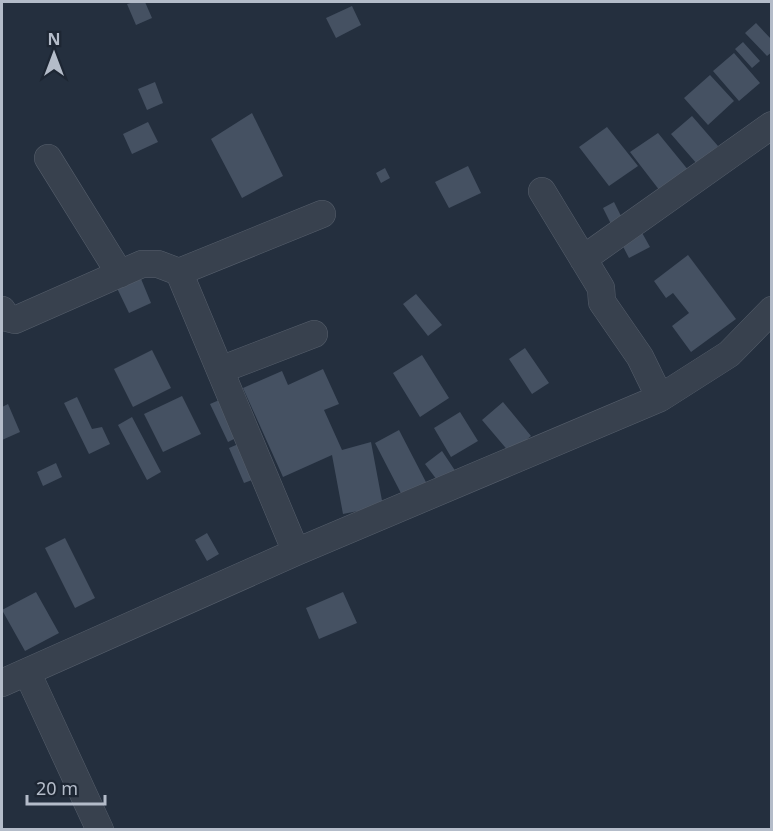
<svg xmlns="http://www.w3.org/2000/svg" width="773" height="831" viewBox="0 0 773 831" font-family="'Noto Sans',sans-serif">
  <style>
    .building { fill: #455162 }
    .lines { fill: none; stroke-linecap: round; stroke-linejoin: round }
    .minor-casing { stroke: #565f6c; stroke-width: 28 }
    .minor { stroke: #38414e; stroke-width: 27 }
  </style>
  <rect width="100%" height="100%" fill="#242f3e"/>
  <path class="building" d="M 134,2 L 145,2 L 152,18 L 136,25 L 127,4 Z
    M 352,6 L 361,25 L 336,38 L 326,18 Z
    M 756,23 L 772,40 L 772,52 L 767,56 L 745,33 Z
    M 743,42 L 760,61 L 752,68 L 735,49 Z
    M 734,53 L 760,83 L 739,101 L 713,71 Z
    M 710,75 L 734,101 L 708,125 L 684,98 Z
    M 155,82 L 163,103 L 147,110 L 138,89 Z
    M 252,113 L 283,176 L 242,198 L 211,139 Z
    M 692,116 L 718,146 L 697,164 L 671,134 Z
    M 148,122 L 158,142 L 132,154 L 123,134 Z
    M 607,127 L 638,166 L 609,186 L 579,147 Z
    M 658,133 L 689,171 L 660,191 L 630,152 Z
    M 468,166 L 481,193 L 449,208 L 435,182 Z
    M 385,168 L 390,178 L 381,183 L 376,173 Z
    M 614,202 L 622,218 L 611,224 L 603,208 Z
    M 636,222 L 650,247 L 629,258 L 616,233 Z
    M 688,255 L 736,319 L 691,352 L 672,326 L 689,313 L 673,293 L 666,298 L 654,281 Z
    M 139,274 L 151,303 L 129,313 L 115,284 Z
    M 416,294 L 442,325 L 428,336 L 403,304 Z
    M 525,348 L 549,383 L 532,394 L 509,359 Z
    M 152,350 L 171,388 L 133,407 L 114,369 Z
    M 422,355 L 449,398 L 420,417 L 393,373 Z
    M 323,369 L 339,404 L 324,410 L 342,450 L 371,442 L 383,506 L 343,514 L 332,455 L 283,477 L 243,388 L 282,371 L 288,385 Z
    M 182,396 L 201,434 L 163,452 L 144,414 Z
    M 77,397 L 92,429 L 102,427 L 110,444 L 89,454 L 64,403 Z
    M 224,398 L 242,435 L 228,442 L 210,404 Z
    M 503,402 L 531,436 L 510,453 L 482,420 Z
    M 8,404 L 20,432 L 2,440 L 2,407 Z
    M 460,412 L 478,441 L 451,457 L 434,428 Z
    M 132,417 L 161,472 L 147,480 L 118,425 Z
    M 399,430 L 428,486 L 404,499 L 375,443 Z
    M 243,442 L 257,478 L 244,483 L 229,448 Z
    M 442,451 L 456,472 L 440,484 L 425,464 Z
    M 56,463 L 62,477 L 43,486 L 37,472 Z
    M 207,533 L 219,554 L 207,561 L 195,540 Z
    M 65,538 L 95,598 L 75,608 L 45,548 Z
    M 36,592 L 59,633 L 25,651 L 2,610 Z
    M 343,592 L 357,623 L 319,639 L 306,608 Z"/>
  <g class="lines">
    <g class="minor-casing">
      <path id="minor" d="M 48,158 L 120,274
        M 542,191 L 601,288 L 602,302 L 640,357 L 660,398
        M 583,259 L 772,125
        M 179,272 L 322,214
        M 2,310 L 7,318 L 15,320 L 142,264 L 158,264 L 179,272 L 296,552
        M 220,370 L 314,334
        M 27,672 L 100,830
        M 2,683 L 296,552 L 660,398 L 729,354 L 772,310"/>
    </g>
    <use href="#minor" class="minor"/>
  </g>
  <rect width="773" height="831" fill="none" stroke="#b4bcc9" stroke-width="6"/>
  <g transform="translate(54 54)" stroke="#1d2633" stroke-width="4.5" paint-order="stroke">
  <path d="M0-4.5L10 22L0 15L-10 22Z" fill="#b4bcc9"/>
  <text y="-9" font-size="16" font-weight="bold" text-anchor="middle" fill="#b4bcc9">N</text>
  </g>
  <path d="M27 795v9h78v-9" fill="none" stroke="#b4bcc9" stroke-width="3"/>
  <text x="36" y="795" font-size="18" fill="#b4bcc9" stroke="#1d2633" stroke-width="4.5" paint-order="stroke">20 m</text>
</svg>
